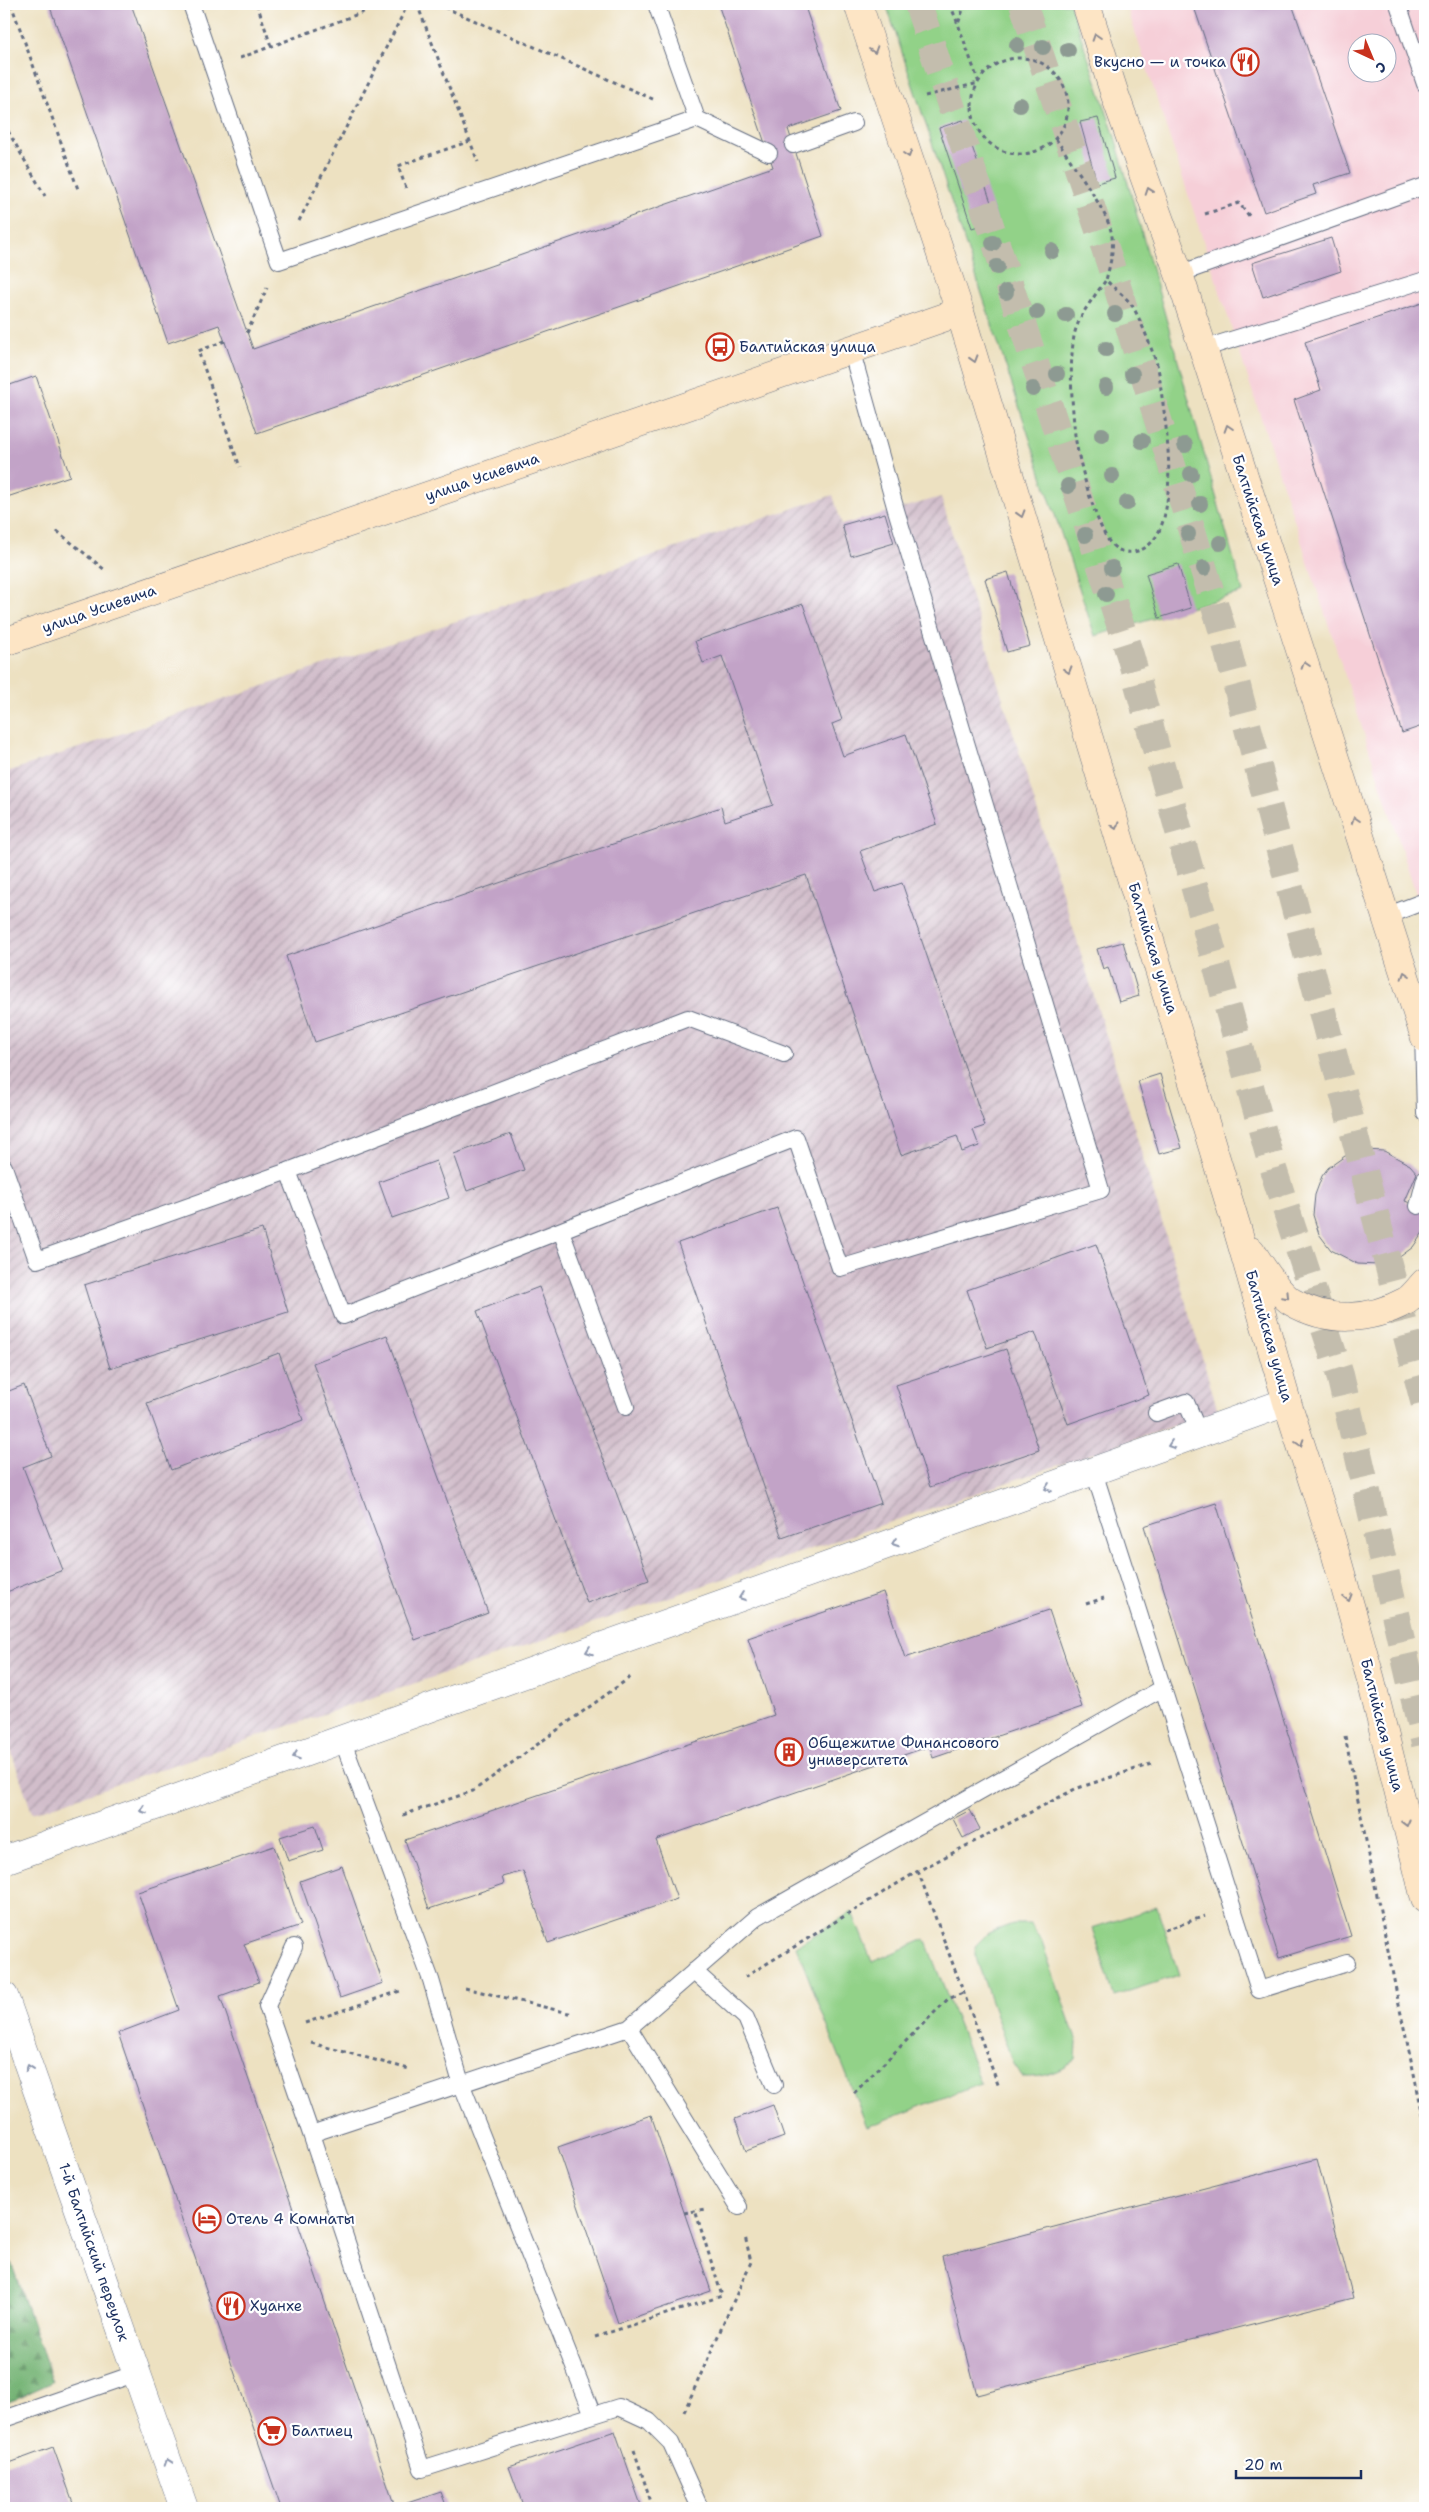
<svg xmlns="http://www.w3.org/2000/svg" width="1429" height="2512" viewBox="0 0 1429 2512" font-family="'Shantell Sans',sans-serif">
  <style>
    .built { fill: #f6cfd8; fill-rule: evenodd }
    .industrial { fill: url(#industrial-furrows) }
    .forest { fill: url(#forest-firs); stroke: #487269 }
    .green { fill: #92d288; stroke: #568073 }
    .building { fill: #c2a3c7 }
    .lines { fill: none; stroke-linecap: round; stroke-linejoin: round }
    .secondary-tunnel { stroke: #c3bdad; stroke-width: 28; stroke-dasharray: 28 14; stroke-linecap: butt }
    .lane-casing { stroke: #646d81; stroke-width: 18 }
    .street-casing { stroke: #646d81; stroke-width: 29 }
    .secondary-casing { stroke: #646d81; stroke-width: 29 }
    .path { stroke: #646d81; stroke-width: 3; stroke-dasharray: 4 4; stroke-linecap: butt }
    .lane { stroke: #fff; stroke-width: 16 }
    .street { stroke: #fff; stroke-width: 28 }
    .secondary { stroke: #fde5c5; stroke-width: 28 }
    .tree { fill: #8d9a92 }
    .oneway { stroke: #8c8a92 }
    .oneway2 { stroke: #8d97ae }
    .labels { text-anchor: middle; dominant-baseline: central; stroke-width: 4.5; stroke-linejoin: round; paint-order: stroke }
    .poi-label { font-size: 15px; fill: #1b2f5e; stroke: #fff; text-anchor: start }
    .street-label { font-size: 15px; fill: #1b2f5e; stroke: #fff }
  </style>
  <defs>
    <pattern id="industrial-furrows" width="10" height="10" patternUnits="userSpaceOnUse" patternTransform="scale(1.25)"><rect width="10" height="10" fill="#d1bdca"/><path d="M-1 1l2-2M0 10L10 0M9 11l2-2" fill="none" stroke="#a99aa7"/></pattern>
    <pattern id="forest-firs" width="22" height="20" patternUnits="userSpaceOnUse" patternTransform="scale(1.25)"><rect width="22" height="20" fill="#75b474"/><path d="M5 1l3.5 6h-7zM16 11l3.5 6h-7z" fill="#5f9362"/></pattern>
  </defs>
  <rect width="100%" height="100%" fill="#fff"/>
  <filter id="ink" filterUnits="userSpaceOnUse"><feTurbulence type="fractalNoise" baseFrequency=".02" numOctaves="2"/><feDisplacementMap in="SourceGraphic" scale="10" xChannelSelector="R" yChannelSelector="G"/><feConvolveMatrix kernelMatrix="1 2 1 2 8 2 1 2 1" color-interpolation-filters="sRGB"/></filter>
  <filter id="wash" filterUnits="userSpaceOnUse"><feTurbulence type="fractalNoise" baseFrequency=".0096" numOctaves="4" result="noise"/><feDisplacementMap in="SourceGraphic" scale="20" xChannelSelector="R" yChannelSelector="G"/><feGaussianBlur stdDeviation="1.12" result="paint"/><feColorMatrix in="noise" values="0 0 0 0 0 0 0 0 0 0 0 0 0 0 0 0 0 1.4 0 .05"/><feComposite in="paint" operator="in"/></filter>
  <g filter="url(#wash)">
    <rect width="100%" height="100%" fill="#ede1c1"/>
    <path class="built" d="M 1126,4 L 1425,4 L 1425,921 ZM 1356,42 L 1386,42 L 1386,72 L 1356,72 Z"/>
    <path class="industrial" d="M 833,495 L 842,525 L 941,497 L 1128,1107 L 1218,1411 L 32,1813 L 4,1730 L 4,773 Z"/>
    <path class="forest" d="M 4,2242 L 53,2382 L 4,2404 Z"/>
    <path class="green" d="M 886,4 L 1070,4 L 1115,137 L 1243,592 L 1095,636 Z
      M 1157,1907 L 1179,1975 L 1114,1996 L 1092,1928 Z
      M 852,1912 L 872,1962 L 925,1939 L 981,2083 L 867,2127 L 796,1946 Z
      M 1013,1924 L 1030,1924 L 1040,1937 L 1077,2042 L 1076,2059 C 1060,2072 1043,2078 1022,2077 L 1013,2064 L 977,1961 L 975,1946 L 988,1933 Z"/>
    <g id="blocks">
      <path class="building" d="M 49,4 L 131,4 L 253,349 L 773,167 L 718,4 L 804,4 L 841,111 L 788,129 L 823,236 L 257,433 L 219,325 L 168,343 Z
        M 1193,4 L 1292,4 L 1350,173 L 1313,185 L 1316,194 L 1264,212 Z
        M 1098,118 L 1115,178 L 1097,183 L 1080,122 Z
        M 963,120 L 997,220 L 972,228 L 939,128 Z
        M 1331,238 L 1341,271 L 1263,297 L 1252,263 Z
        M 1425,302 L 1425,725 L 1402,733 L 1294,400 L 1321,390 L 1305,342 Z
        M 36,376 L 70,476 L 4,498 L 4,387 Z
        M 885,513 L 894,543 L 851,556 L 842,525 Z
        M 1178,564 L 1191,608 L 1159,618 L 1146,574 Z
        M 1008,572 L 1030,646 L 1007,652 L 985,579 Z
        M 803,604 L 842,720 L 832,724 L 843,756 L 906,734 L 937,824 L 860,851 L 875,892 L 902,883 L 985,1126 L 973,1130 L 979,1146 L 962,1152 L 957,1136 L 901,1155 L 806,875 L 315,1042 L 286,956 L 721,807 L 725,821 L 773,805 L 722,656 L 703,663 L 695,641 Z
        M 1123,942 L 1139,996 L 1119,1002 L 1108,967 L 1103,969 L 1097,949 Z
        M 1160,1074 L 1182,1148 L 1159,1154 L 1138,1081 Z
        M 511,1134 L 524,1170 L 467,1191 L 454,1154 Z
        M 1364,1150 L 1384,1151 L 1410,1165 L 1417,1173 L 1405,1201 L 1425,1209 L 1424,1231 L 1413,1247 L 1397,1259 L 1378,1265 L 1358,1264 L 1331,1250 L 1319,1234 L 1313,1215 L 1315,1195 L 1322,1176 L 1328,1168 L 1345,1156 Z
        M 436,1161 L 449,1198 L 392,1218 L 379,1182 Z
        M 777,1208 L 881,1503 L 782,1538 L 678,1243 Z
        M 262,1229 L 288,1312 L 110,1368 L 84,1285 Z
        M 1096,1244 L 1149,1395 L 1068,1424 L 1035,1332 L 987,1348 L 967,1290 Z
        M 539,1287 L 649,1580 L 587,1603 L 477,1311 Z
        M 387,1335 L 488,1613 L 415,1640 L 313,1363 Z
        M 1006,1349 L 1039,1450 L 930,1487 L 896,1385 Z
        M 279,1353 L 303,1420 L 171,1470 L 147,1403 Z
        M 24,1385 L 51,1456 L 23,1467 L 63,1570 L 4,1593 L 4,1393 Z
        M 1216,1503 L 1351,1936 L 1279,1958 L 1144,1526 Z
        M 883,1592 L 905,1658 L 1049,1610 L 1082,1707 L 933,1758 L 930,1746 L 656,1840 L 677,1899 L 548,1943 L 523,1871 L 502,1877 L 504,1884 L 429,1909 L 405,1840 L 774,1715 L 748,1638 Z
        M 970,1810 L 980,1829 L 963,1838 L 953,1819 Z
        M 315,1826 L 323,1850 L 288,1861 L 280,1837 Z
        M 274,1846 L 301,1925 L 244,1944 L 259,1982 L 220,1996 L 395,2507 L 441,2492 L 447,2508 L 281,2508 L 118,2033 L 179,2010 L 138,1892 Z
        M 342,1866 L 383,1983 L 340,1998 L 300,1881 Z
        M 773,2105 L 784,2137 L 746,2151 L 735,2119 Z
        M 651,2115 L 711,2291 L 618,2323 L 558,2147 Z
        M 1317,2159 L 1353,2298 L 977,2395 L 942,2256 Z
        M 615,2431 L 642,2508 L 524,2508 L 509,2467 Z
        M 53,2447 L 75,2508 L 4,2508 L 4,2465 Z"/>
    </g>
  </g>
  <g filter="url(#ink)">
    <use href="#blocks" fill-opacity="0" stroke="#646d81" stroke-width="1"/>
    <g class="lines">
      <path class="secondary-tunnel" d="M 918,4 L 1130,655 L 1273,1169 L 1340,1375 L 1425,1744
        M 1023,4 L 1110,263 L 1222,629 L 1425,1405"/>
      <g class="lane-casing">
        <path id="lane" d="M 191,4 L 279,261 L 697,119 L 769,153
          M 656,4 L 697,119
          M 1398,4 L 1425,84
          M 793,145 L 854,123
          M 1179,274 L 1425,186
          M 1202,349 L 1425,280
          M 1386,916 L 1425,901
          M 1423,1032 L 1425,1113
          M 4,1167 L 37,1260 L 288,1171 L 688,1018 L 784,1054
          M 288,1171 L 343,1316 L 796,1138 L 840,1268 L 1101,1190 L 896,510 L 851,349
          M 1418,1206 L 1425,1179
          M 561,1231 L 626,1407
          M 1156,1413 L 1186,1402 L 1200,1435
          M 1094,1472 L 1259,1990 L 1347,1963
          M 342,1739 L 431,1980 L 461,2083 L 593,2415
          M 294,1947 L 267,2006 L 311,2134
          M 694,1971 L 746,2018 L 774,2085
          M 629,2028 L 739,2207
          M 4,2419 L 137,2373
          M 700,2508 L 671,2443 L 649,2421 L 619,2407 L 422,2469 L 311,2134 L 629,2028 L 757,1917 L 1163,1688"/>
      </g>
      <g class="street-casing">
        <path id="street" d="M 4,1860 L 1287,1402
          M 4,1996 L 184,2508"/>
      </g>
      <g class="secondary-casing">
        <path id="secondary" d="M 858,4 L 960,312 L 1237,1228 L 1287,1402 L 1331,1538 L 1371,1680 L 1425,1899
          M 1086,4 L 1115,95 L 1179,274 L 1425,1038
          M 4,642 L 960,312
          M 1251,1251 C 1261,1265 1277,1293 1292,1302 C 1328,1323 1369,1321 1406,1301 C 1413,1297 1419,1288 1425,1282"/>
      </g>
      <path class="path" d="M 11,4 L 79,192
        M 257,4 L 271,46
        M 417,4 L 478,162
        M 437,4 L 655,100
        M 950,4 L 958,24
        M 240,58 L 385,4
        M972 106a48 48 0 1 1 96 0a48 48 0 1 1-96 0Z
        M 925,96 L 979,83 L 958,24 L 965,4
        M 4,124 L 45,196
        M 1056,139 C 1071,162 1105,207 1111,231 C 1115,247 1110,265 1106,280 C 1114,289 1127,297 1133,307 C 1142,323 1149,342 1155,359 C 1160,370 1160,385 1162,397 C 1167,431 1184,545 1133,552 C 1125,553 1118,551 1112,545 C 1096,528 1078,459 1075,435 C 1072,403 1069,368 1074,336 C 1078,316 1094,297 1106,280
        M 406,188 L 398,166 L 470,141
        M 1205,214 L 1239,203 L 1250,217
        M 299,221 L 408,4
        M 247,333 L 267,288
        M 225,341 L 198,351 L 240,467
        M 57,531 L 105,570
        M 1086,1604 L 1104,1598
        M 1345,1736 L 1399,2005 L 1425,2124
        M 403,1815 L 473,1791 L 632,1676
        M 918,1871 L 999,2087
        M 1165,1930 L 1205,1916
        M 745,1977 L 918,1871 L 1075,1789 L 1154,1763
        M 465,1988 L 573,2014
        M 305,2023 L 403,1990
        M 311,2043 L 409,2069
        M 854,2093 L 948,1999 L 963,1993
        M 684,2213 L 705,2209
        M 595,2337 L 722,2296 L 695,2210
        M 684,2412 L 751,2262 L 745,2236
        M 634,2450 L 653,2508"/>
      <use href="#lane" class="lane"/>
      <use href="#street" class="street"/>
      <use href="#secondary" class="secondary"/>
    </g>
    <g class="tree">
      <circle cx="1017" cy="45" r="8"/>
      <circle cx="1043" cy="47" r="8"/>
      <circle cx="1068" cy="50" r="8"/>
      <circle cx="1020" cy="105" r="8"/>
      <circle cx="993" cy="243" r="8"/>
      <circle cx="1052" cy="251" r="8"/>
      <circle cx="997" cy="267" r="8"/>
      <circle cx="1006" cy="292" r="8"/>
      <circle cx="1037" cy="312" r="8"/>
      <circle cx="1115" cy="314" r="8"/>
      <circle cx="1066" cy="315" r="8"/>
      <circle cx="1106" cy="349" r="8"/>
      <circle cx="1057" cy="374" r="8"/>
      <circle cx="1132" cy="374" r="8"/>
      <circle cx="1106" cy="387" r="8"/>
      <circle cx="1033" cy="389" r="8"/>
      <circle cx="1102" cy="435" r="8"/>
      <circle cx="1142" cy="441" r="8"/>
      <circle cx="1185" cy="445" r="8"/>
      <circle cx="1191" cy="474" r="8"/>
      <circle cx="1112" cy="476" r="8"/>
      <circle cx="1068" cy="486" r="8"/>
      <circle cx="1127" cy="503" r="8"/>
      <circle cx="1200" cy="504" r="8"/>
      <circle cx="1188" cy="534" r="8"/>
      <circle cx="1085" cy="535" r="8"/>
      <circle cx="1220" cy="543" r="8"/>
      <circle cx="1112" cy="568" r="8"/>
      <circle cx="1204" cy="568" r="8"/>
      <circle cx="1106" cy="594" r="8"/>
    </g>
    <defs><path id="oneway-chevron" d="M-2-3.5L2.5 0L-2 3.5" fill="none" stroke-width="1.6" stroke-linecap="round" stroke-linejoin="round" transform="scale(1.25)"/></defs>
    <g class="oneway">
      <use href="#oneway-chevron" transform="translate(1096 37) rotate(-108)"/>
      <use href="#oneway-chevron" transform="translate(874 50) rotate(72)"/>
      <use href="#oneway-chevron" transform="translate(908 154) rotate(72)"/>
      <use href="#oneway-chevron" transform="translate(1149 191) rotate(-109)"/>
      <use href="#oneway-chevron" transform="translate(974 359) rotate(73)"/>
      <use href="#oneway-chevron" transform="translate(1228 428) rotate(-108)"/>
      <use href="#oneway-chevron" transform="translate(1021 514) rotate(73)"/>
      <use href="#oneway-chevron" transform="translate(1305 665) rotate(-108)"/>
      <use href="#oneway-chevron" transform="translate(1068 670) rotate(73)"/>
      <use href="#oneway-chevron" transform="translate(1355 820) rotate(-108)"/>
      <use href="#oneway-chevron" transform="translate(1115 826) rotate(73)"/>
      <use href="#oneway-chevron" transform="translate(1405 975) rotate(-108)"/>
      <use href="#oneway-chevron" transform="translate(1286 1296) rotate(46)"/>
      <use href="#oneway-chevron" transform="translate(1300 1443) rotate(72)"/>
      <use href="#oneway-chevron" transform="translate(1348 1598) rotate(74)"/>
      <use href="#oneway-chevron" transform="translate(1406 1823) rotate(76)"/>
    </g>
    <g class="oneway2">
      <use href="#oneway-chevron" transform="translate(1171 1445) rotate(161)"/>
      <use href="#oneway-chevron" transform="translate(1048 1488) rotate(160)"/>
      <use href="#oneway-chevron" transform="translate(895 1543) rotate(160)"/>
      <use href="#oneway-chevron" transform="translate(742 1597) rotate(160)"/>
      <use href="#oneway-chevron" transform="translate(589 1651) rotate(160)"/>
      <use href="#oneway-chevron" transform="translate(296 1756) rotate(160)"/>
      <use href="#oneway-chevron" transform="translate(143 1810) rotate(160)"/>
      <use href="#oneway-chevron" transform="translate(29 2068) rotate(-109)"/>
      <use href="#oneway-chevron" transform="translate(168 2462) rotate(-109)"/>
    </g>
  </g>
  <defs>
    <g id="restaurant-ring" transform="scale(1.4375)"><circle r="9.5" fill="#fff" stroke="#c8321e" stroke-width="1.5"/><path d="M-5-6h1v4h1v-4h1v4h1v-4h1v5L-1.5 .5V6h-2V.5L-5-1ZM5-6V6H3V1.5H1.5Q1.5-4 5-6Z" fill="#c8321e"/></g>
    <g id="bus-ring" transform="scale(1.4375)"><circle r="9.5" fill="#fff" stroke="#c8321e" stroke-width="1.5"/><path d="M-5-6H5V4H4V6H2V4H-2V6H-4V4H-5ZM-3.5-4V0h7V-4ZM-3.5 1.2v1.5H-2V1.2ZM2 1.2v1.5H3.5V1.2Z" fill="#c8321e"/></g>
    <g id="building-ring" transform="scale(1.4375)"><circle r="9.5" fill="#fff" stroke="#c8321e" stroke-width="1.5"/><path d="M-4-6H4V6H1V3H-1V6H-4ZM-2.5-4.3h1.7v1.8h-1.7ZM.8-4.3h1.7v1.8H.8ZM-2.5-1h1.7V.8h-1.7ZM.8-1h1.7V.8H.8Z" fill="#c8321e"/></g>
    <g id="hotel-ring" transform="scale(1.4375)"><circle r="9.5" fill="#fff" stroke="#c8321e" stroke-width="1.5"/><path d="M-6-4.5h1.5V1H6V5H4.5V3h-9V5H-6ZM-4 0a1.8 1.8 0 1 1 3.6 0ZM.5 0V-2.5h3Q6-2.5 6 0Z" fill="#c8321e"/></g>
    <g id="supermarket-ring" transform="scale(1.4375)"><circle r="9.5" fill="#fff" stroke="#c8321e" stroke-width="1.5"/><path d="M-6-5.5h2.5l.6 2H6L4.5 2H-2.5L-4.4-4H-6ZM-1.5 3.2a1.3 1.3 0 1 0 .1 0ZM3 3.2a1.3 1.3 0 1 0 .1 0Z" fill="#c8321e"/></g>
  </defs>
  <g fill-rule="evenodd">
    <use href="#restaurant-ring" x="1245" y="62"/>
    <use href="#bus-ring" x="720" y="347"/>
    <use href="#building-ring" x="789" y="1752"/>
    <use href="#hotel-ring" x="207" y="2219"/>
    <use href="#restaurant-ring" x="231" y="2306"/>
    <use href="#supermarket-ring" x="272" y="2431"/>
  </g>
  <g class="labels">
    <g class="poi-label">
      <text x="1226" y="62" text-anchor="end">Вкусно — и точка</text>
      <text x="739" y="347">Балтийская улица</text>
      <text x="808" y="1743">Общежитие Финансового<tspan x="808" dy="17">университета</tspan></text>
      <text x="226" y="2219">Отель 4 Комнаты</text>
      <text x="250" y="2306">Хуанхе</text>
      <text x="291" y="2431">Балтиец</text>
    </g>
    <g class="street-label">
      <text transform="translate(482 477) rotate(-19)">улица Усиевича</text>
      <text transform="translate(1258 520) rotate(72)">Балтийская улица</text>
      <text transform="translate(99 609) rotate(-19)">улица Усиевича</text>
      <text transform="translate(1153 948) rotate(73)">Балтийская улица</text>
      <text transform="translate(1269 1336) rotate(74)">Балтийская улица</text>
      <text transform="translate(1382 1725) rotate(76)">Балтийская улица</text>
      <text transform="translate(94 2252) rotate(71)">1-й Балтийский переулок</text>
    </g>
  </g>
  <rect width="1429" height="2512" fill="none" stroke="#fff" stroke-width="20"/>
  <g transform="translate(1372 58) rotate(136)"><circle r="24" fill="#ffffff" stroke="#a4acbf"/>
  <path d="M0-4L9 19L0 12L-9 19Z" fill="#c8321e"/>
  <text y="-8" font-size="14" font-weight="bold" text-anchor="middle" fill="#1b2f5e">С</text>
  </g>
  <path d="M1236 2470v8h125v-8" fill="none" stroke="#1b2f5e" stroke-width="2.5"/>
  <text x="1244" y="2470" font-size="15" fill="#1b2f5e" stroke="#ffffff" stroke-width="4" paint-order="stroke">20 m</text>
</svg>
